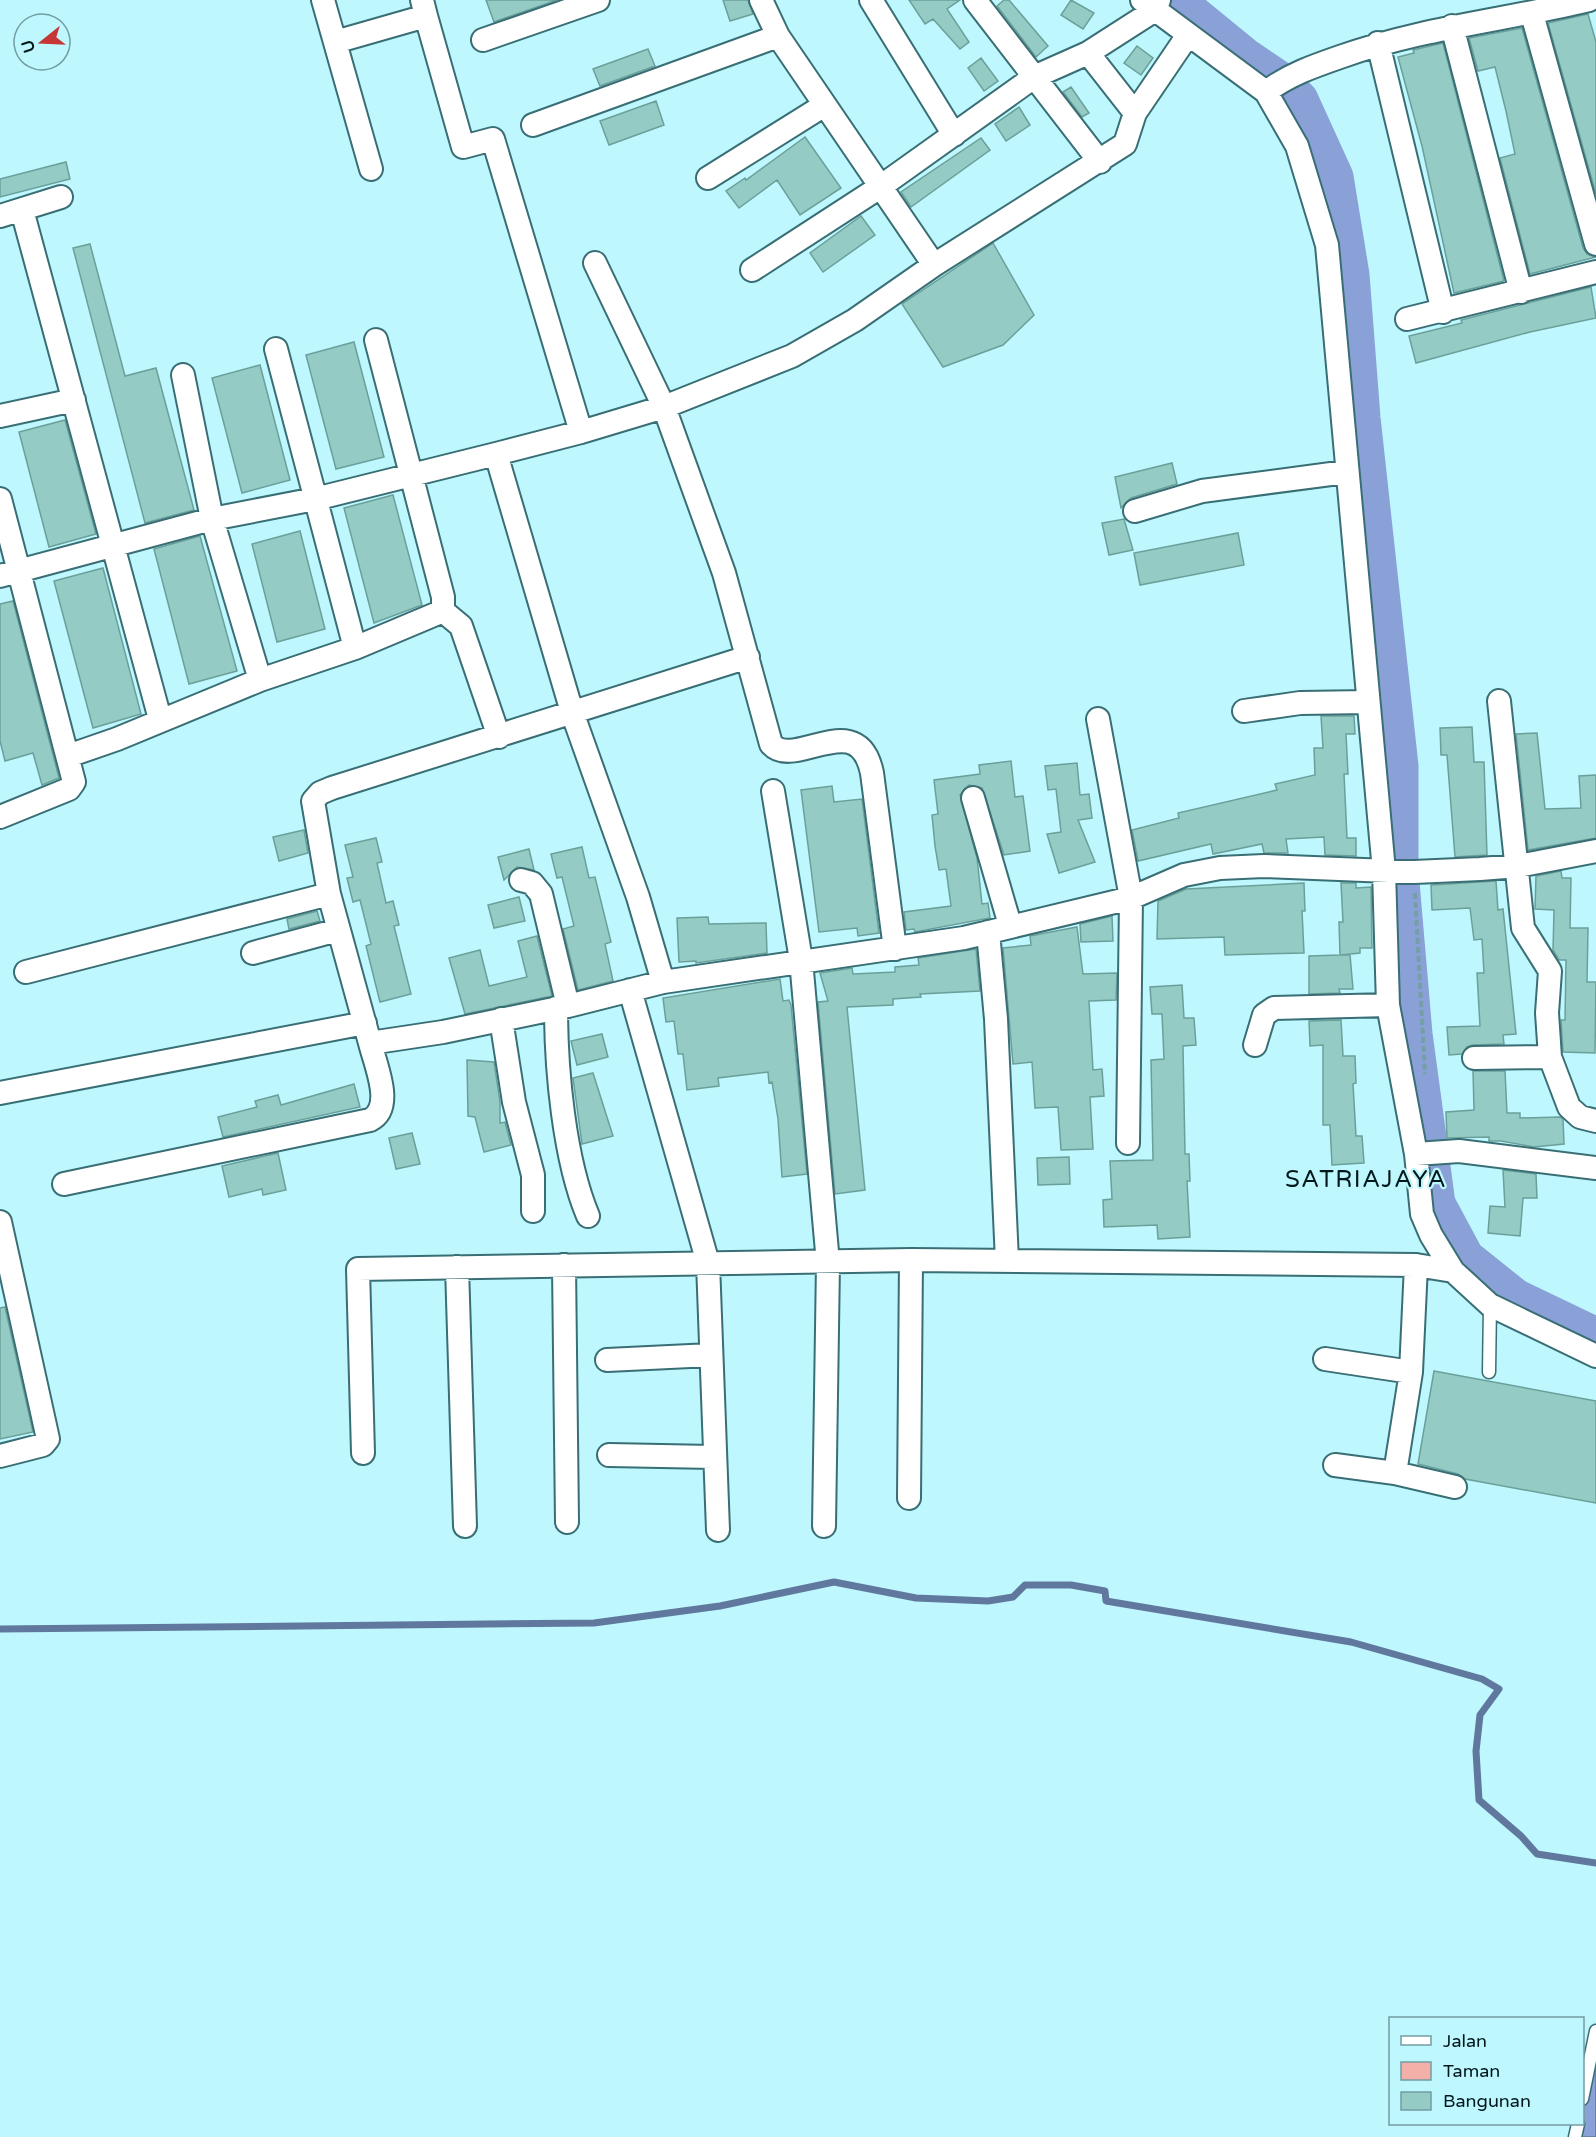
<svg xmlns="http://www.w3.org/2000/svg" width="1596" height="2137" viewBox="0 0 1596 2137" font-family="'Varela Round',sans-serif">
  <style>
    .green { fill: #f2b0a8 }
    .water { fill: #89a1d7; stroke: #60789e; stroke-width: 1.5 }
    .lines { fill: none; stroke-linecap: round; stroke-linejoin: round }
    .stream { stroke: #60789e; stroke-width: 7 }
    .river { stroke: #89a1d7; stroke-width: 39 }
    .building { fill: #94cbc4; stroke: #6ba09a; stroke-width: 1.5 }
    .service-casing { stroke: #396e75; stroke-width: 15 }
    .minor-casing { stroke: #396e75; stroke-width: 26 }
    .path { stroke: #749fa5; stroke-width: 4; stroke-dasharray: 6 3; stroke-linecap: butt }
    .service { stroke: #fff; stroke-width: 12 }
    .minor { stroke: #fff; stroke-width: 22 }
    .labels { text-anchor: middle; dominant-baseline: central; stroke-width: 4.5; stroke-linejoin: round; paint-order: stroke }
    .quarter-label { font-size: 24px; letter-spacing: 1.5px; fill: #02171a; stroke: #bef7fe }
  </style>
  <rect width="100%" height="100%" fill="#bef7fe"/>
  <path class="green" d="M 1142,0 L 1175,0 L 1246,58 L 1280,81 L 1299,100 L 1334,177 L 1350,275 L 1361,418 L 1399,766 L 1399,871 L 1413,1034 L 1436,1204 L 1465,1258 L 1515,1298 L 1596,1337 L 1596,1356 L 1490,1305 L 1431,1235 L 1388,1005 L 1327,245 L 1266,92 Z"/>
  <path class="water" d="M 1596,2030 L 1596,2137 L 1575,2137 L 1582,2124 L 1583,2099 Z"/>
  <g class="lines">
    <path class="stream" d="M 0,1629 L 594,1623 L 720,1606 L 834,1582 L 916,1598 L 988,1601 L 1013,1597 L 1025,1585 L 1071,1585 L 1105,1591 L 1106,1601 L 1351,1642 L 1482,1679 L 1499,1689 L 1480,1715 L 1476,1751 L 1479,1800 L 1521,1836 L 1537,1854 L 1596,1863"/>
    <path class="river" d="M 1175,0 L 1246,58 L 1280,81 L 1299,100 L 1334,177 L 1350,275 L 1361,418 L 1399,766 L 1399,871 L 1413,1034 L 1436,1204 L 1465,1258 L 1515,1298 L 1596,1337"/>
  </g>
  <path class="building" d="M 486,0 L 557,0 L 494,22 Z
    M 723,0 L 748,0 L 753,14 L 730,21 Z
    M 909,0 L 960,0 L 947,9 L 969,42 L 960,49 L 933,19 L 925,24 Z
    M 1004,0 L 1009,0 L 1048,46 L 1036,57 L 997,6 Z
    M 1071,0 L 1094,13 L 1083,29 L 1061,15 Z
    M 1588,14 L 1596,42 L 1596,194 L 1548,23 Z
    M 1522,28 L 1583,248 L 1587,254 L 1596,257 L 1530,274 L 1500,158 L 1515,154 L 1506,111 L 1495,67 L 1478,71 L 1469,38 Z
    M 1443,43 L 1504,281 L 1454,293 L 1422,146 L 1398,57 L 1414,53 L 1413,50 Z
    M 1137,46 L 1153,58 L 1141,75 L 1124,63 Z
    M 648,49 L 655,66 L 600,86 L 593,69 Z
    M 981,58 L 998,81 L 984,91 L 968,68 Z
    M 1071,87 L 1089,113 L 1082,117 L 1063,92 Z
    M 656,101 L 664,125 L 609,145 L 600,121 Z
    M 1019,107 L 1030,125 L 1006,141 L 995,124 Z
    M 805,137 L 841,188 L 800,215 L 777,180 L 739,208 L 726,191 L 745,178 L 746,180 Z
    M 981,138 L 990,150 L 911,207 L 901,192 Z
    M 66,162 L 70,179 L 0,197 L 0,179 Z
    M 861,216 L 875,235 L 823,272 L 810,253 Z
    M 993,243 L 1034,315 L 1003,345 L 943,367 L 902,304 Z
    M 90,244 L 125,376 L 156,368 L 194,510 L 145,523 L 73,248 Z
    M 1591,287 L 1596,318 L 1530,332 L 1416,363 L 1409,336 L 1462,323 L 1461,320 Z
    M 354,342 L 384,457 L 336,469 L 306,355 Z
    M 260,365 L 290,480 L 242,493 L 212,378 Z
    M 65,420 L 96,534 L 49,547 L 19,432 Z
    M 1172,463 L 1177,484 L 1131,498 L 1121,508 L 1115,477 Z
    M 393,495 L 422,605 L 374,623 L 344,508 Z
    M 1124,519 L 1133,550 L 1109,555 L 1102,523 Z
    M 300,531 L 325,629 L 277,642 L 252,544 Z
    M 1238,533 L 1244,565 L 1140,585 L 1134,553 Z
    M 200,536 L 237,671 L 189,684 L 154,549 Z
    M 103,568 L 141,714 L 93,728 L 54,581 Z
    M 13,601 L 59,778 L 42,785 L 33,753 L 5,761 L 0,741 L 0,604 Z
    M 1321,716 L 1354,716 L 1355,734 L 1346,734 L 1348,774 L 1344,774 L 1347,838 L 1356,838 L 1356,856 L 1325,855 L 1324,837 L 1286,839 L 1288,853 L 1264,853 L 1262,844 L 1213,854 L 1211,844 L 1138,861 L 1132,830 L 1179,818 L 1178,813 L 1277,790 L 1275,784 L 1315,775 L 1314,748 L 1323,748 Z
    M 1472,727 L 1474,762 L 1484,762 L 1487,855 L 1455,857 L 1447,755 L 1441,755 L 1440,728 Z
    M 1537,733 L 1545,809 L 1581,808 L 1579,776 L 1596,775 L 1596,838 L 1528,850 L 1516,734 Z
    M 1011,761 L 1015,797 L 1023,796 L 1030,851 L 1004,855 L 982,788 L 969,785 L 960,795 L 977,858 L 982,904 L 988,903 L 990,918 L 915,932 L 914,929 L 906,930 L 904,912 L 951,906 L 946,869 L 939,870 L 935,846 L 932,815 L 938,814 L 934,780 L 980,774 L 979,765 Z
    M 1077,763 L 1080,795 L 1089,794 L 1092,818 L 1078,820 L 1095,862 L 1059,873 L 1047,834 L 1061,832 L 1056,789 L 1048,790 L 1045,766 Z
    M 832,786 L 834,802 L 862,799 L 879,933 L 858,936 L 857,928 L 819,932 L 801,790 Z
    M 304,830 L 308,853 L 279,861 L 273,837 Z
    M 376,838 L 382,862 L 377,863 L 386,903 L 393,901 L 399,925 L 394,926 L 411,994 L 380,1002 L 366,946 L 371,944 L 360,900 L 353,902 L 347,878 L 353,877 L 345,845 Z
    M 582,847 L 589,878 L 595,877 L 611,942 L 605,944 L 613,981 L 578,990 L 563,929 L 574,926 L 562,877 L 557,878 L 551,854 Z
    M 529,849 L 534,870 L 517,867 L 504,880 L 498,857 Z
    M 1561,871 L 1562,878 L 1571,878 L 1570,928 L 1588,928 L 1587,982 L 1596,982 L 1595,1053 L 1563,1052 L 1561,1020 L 1565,1020 L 1566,960 L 1559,960 L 1553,950 L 1554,910 L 1535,909 L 1536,876 Z
    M 1496,881 L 1498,910 L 1503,909 L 1516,1034 L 1503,1035 L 1504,1044 L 1473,1045 L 1467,1047 L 1462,1054 L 1449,1055 L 1447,1027 L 1480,1026 L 1477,973 L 1484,973 L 1482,939 L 1474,940 L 1470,908 L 1432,910 L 1431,885 Z
    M 1304,883 L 1305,911 L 1302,911 L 1304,953 L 1225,955 L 1224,937 L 1157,939 L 1158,901 L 1186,889 Z
    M 1341,883 L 1356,883 L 1356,888 L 1371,887 L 1372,948 L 1360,948 L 1360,953 L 1341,955 L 1350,955 L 1353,989 L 1339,989 L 1340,993 L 1309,994 L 1309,956 L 1340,955 L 1339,922 L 1343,922 Z
    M 519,897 L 525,921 L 494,928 L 488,905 Z
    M 317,911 L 320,921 L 289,929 L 287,919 Z
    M 1112,916 L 1113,941 L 1081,942 L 1080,924 Z
    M 708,917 L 709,924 L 766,923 L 767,953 L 696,963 L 696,961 L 679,962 L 677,918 Z
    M 1077,927 L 1083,974 L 1117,973 L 1116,1000 L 1089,1001 L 1093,1070 L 1102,1069 L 1104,1096 L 1090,1097 L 1093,1149 L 1061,1150 L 1058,1107 L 1035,1108 L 1032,1062 L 1013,1064 L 1003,948 L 1031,945 L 1030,936 Z
    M 537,936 L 552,996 L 465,1014 L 449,958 L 480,950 L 489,986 L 527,977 L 518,941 Z
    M 976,949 L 980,991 L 920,994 L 921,997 L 893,999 L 893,1005 L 847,1007 L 865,1190 L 835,1194 L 818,1002 L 828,1001 L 820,973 L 852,968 L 853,974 L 895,972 L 895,967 L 919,965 L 918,958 Z
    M 780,979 L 783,1001 L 789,1000 L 791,1005 L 807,1174 L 782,1177 L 778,1119 L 772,1082 L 769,1083 L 768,1072 L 718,1078 L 719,1086 L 687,1090 L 683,1054 L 678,1054 L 674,1021 L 666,1022 L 663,998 Z
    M 1182,985 L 1184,1018 L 1194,1018 L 1196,1045 L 1183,1046 L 1185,1154 L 1189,1154 L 1190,1181 L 1187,1181 L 1190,1237 L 1158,1239 L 1157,1225 L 1104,1227 L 1103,1200 L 1112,1199 L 1110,1161 L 1153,1160 L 1151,1060 L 1164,1059 L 1162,1014 L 1152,1014 L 1150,987 Z
    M 1341,1020 L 1343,1056 L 1355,1056 L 1356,1083 L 1353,1084 L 1356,1136 L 1362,1136 L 1364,1163 L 1332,1165 L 1330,1125 L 1323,1125 L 1323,1045 L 1310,1046 L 1309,1021 Z
    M 602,1034 L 608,1057 L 577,1065 L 571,1041 Z
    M 467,1060 L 494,1062 L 500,1102 L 500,1123 L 505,1122 L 511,1145 L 484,1152 L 475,1117 L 468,1116 Z
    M 1473,1071 L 1505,1071 L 1507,1113 L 1520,1113 L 1520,1118 L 1560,1117 L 1563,1119 L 1564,1144 L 1534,1147 L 1501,1141 L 1489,1141 L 1489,1137 L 1447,1138 L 1446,1112 L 1474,1110 Z
    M 593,1073 L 613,1136 L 582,1144 L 573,1078 Z
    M 354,1084 L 360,1107 L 223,1137 L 218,1117 L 257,1107 L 255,1101 L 278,1095 L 281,1105 Z
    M 412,1133 L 420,1164 L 396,1169 L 389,1138 Z
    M 278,1153 L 286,1190 L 263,1195 L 262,1189 L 229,1197 L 222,1166 Z
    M 1069,1157 L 1070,1184 L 1038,1185 L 1037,1158 Z
    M 1503,1170 L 1536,1174 L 1537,1198 L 1523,1198 L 1520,1236 L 1488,1233 L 1490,1206 L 1505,1207 Z
    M 5,1307 L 33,1432 L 0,1439 L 0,1308 Z
    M 1434,1371 L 1596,1401 L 1596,1503 L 1465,1479 L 1458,1474 L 1418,1464 Z"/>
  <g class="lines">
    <g class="service-casing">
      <path id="service" d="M 1489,1372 L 1490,1305
        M 1582,2099 L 1596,2031
        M 1575,2137 L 1578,2124"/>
    </g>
    <g class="minor-casing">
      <path id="minor" d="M 323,0 L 371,169
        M 761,0 L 778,36
        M 871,0 L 954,135
        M 975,0 L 1100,162
        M 1142,0 L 1266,92 L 1297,146 L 1327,245 L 1384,871 L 1388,1005 L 1416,1154 L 1422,1214 L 1431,1235 L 1453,1271 L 1490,1305 L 1596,1356
        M 1532,14 L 1596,244
        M 426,16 L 463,147 L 493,139 L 581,432
        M 1452,26 L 1521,292
        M 483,40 L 598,0
        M 335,42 L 426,16 L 422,0
        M 1378,43 L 1443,312
        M 1088,53 L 1135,113
        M 1266,92 C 1288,75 1314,66 1340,57 C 1421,28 1506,20 1589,0
        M 533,125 L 778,36 L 934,265
        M 708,178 L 823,106
        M 22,210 L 160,719
        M 0,216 L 61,197
        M 595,263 L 664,407 L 724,573 L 771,744 C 794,771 858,705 872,773 L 895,949
        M 752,270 L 880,187 L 1034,77 L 1088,53 L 1155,10 L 1159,0
        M 1407,319 L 1596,272
        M 276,349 L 355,648
        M 183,375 L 212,519 L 260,680
        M 0,416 L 74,400
        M 496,454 L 572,712 L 638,897 L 663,982
        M 0,499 L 74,782 L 69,789 L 0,817
        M 1135,511 L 1202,491 L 1346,472
        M 0,576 L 212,519 L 315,499 L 496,454 L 581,432 L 664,407 L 792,356 L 855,320 L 934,265 L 1125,144 L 1135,113 L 1188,35
        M 443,611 L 461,626 L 499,737
        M 748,657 L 332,788 L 320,793 L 313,801 L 329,894 L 370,1043 L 443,1032 L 568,1006 L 663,982 L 964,938 L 1131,898 L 1184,875 L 1220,868 L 1264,866 L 1414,872 L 1480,869 L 1518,866 L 1596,851
        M 1499,701 L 1523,928 L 1550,971 L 1547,1013 L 1550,1057 L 1569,1107 L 1580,1117 L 1596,1121
        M 1244,711 L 1300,703 L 1368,702
        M 1098,719 L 1131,898 L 1128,1143
        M 68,756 L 117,739 L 260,680 L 355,648 L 443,611 L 443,597 L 376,340
        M 773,791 L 801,960 L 828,1263 L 824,1526
        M 973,798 L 1010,925
        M 521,880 L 532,883 L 541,894 L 568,1006
        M 988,932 L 996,1019 L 1007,1261
        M 253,953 L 338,930
        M 26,972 L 329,894
        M 630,990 L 708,1263 L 718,1530
        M 556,1008 C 556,1069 564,1159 588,1216
        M 501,1019 L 514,1102 L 533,1175 L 533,1211
        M 1255,1045 L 1264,1015 L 1274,1008 L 1388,1005
        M 1474,1058 L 1550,1057
        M 0,1093 L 365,1023
        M 1416,1154 L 1459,1151 L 1596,1168
        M 64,1184 L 370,1120 C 395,1108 375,1064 370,1043
        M 0,1222 L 48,1439 L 43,1445 L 0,1456
        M 564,1265 L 567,1522
        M 1416,1265 L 1411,1372 L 1395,1473 L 1455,1487
        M 457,1267 L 465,1526
        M 1325,1359 L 1411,1372
        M 607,1360 L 711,1355
        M 363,1453 L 358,1269 L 911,1260 L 1416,1265 L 1453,1271
        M 609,1455 L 713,1457
        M 1335,1465 L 1395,1473
        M 909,1498 L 911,1260"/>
    </g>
    <path class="path" d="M 1415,893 L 1425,1074"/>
    <use href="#service" class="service"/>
    <use href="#minor" class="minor"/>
  </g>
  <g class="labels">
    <g class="quarter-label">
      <text x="1366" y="1179">SATRIAJAYA</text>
    </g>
  </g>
  <rect x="1389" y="2017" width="195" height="108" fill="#bef7fe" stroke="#739da3" stroke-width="1.5"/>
  <rect x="1401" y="2036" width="30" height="9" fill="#ffffff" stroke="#739da3" stroke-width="1.5"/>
  <text x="1443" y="2047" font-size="18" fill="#02171a">Jalan</text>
  <rect x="1401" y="2062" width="30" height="18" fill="#f2b0a8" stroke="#739da3" stroke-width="1.5"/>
  <text x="1443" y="2077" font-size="18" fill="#02171a">Taman</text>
  <rect x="1401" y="2092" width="30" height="18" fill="#94cbc4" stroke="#739da3" stroke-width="1.5"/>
  <text x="1443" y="2107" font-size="18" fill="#02171a">Bangunan</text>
  <g transform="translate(42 42) rotate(252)"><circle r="28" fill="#bef7fe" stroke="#739da3" stroke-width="1.5"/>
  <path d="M0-4.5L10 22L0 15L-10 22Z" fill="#c53634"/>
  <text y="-9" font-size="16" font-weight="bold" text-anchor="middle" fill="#02171a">U</text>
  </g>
</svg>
